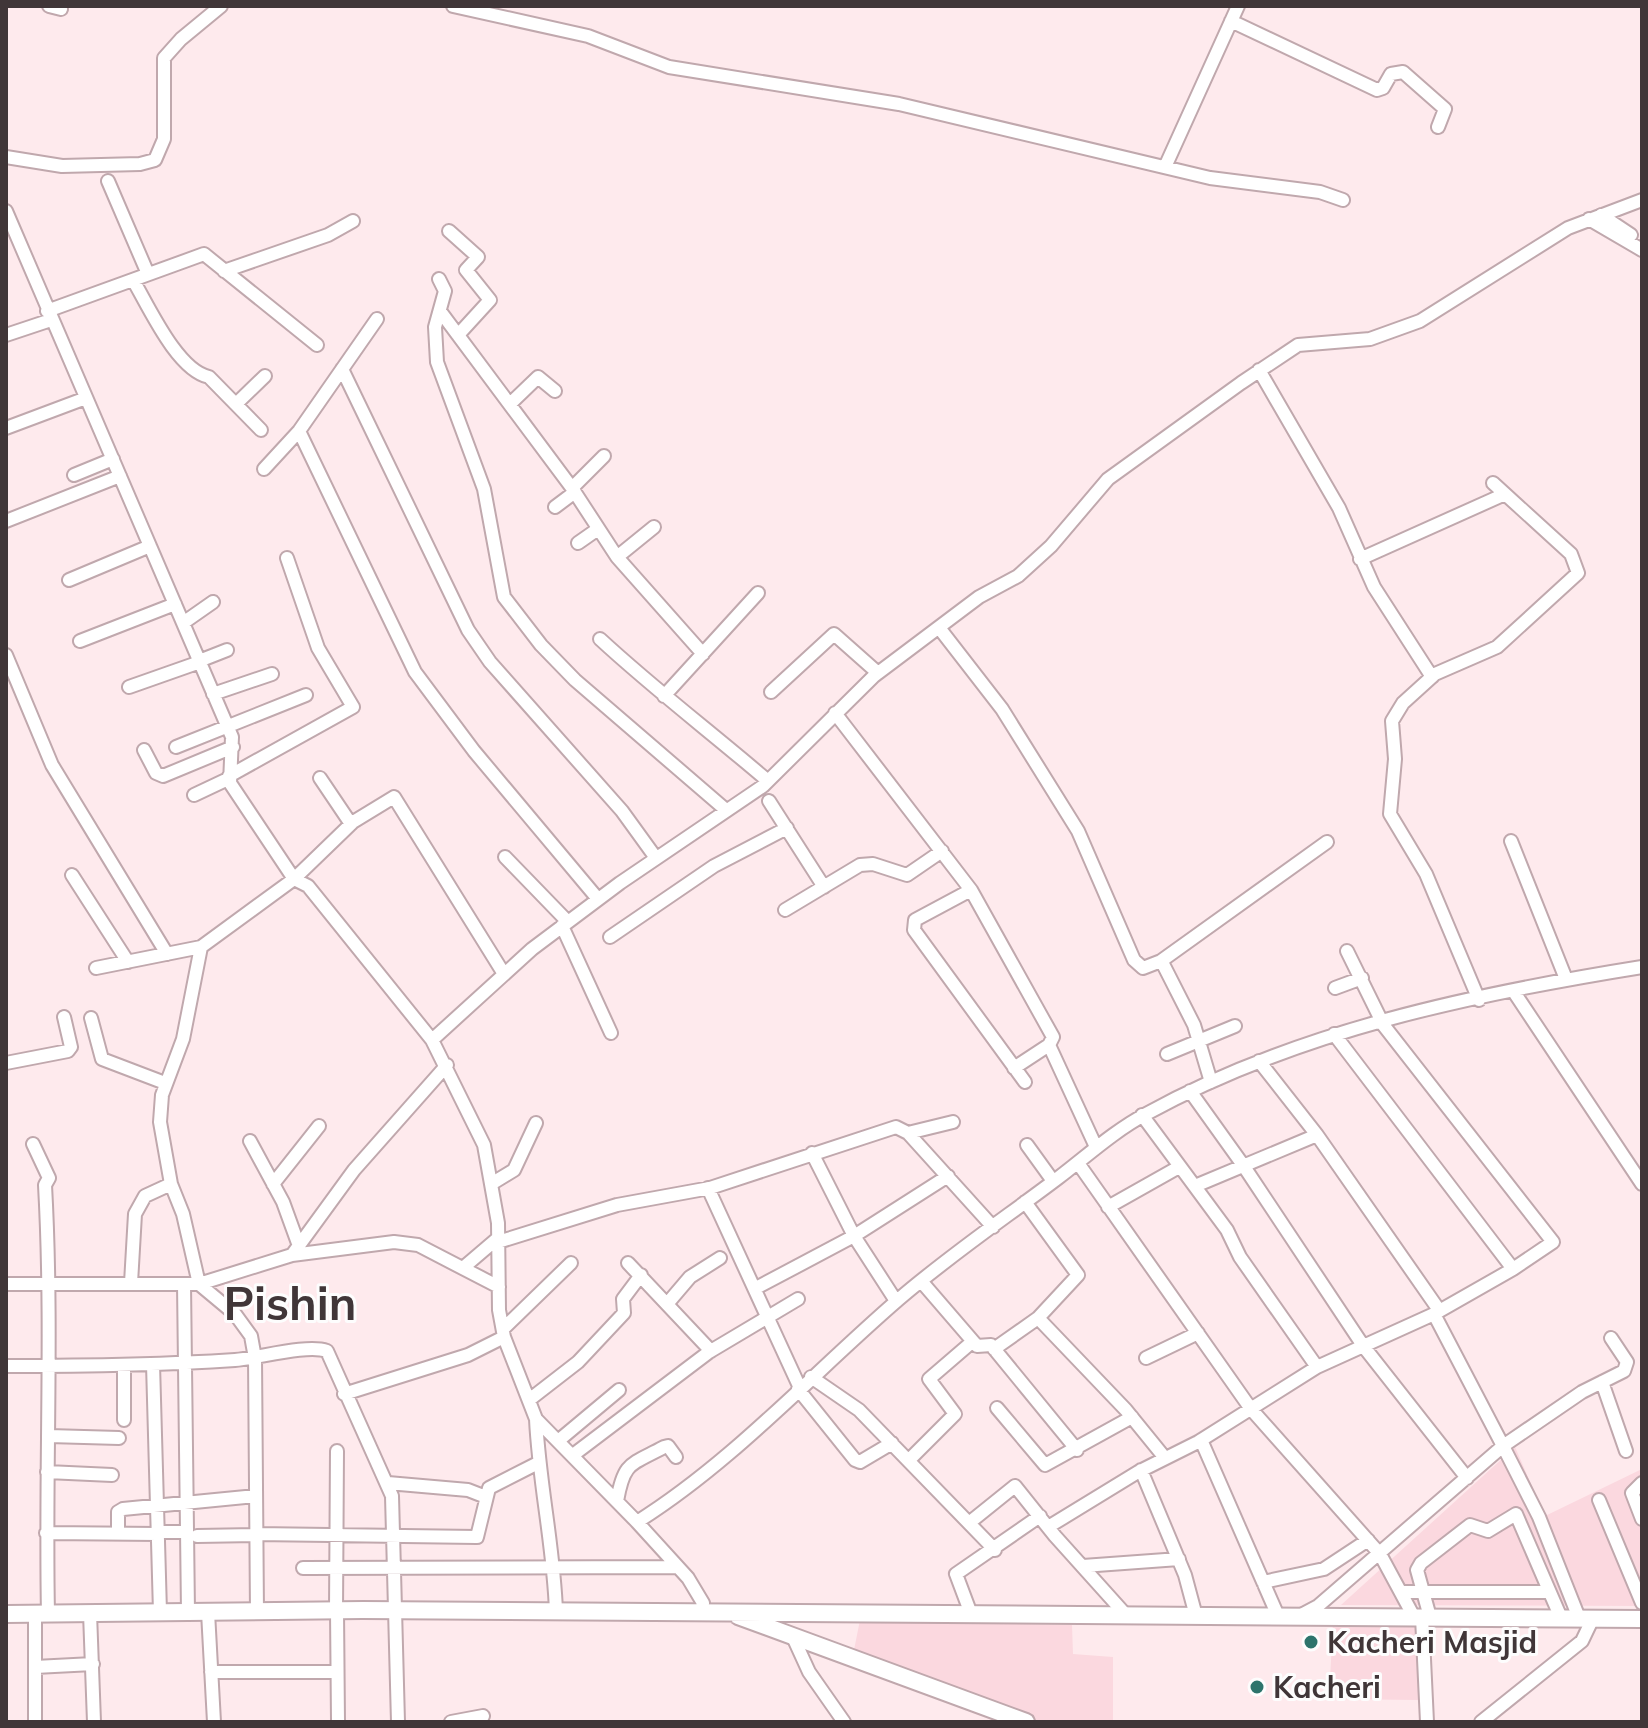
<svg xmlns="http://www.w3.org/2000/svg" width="1648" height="1728" viewBox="0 0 1648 1728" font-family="Mulish,sans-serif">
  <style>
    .built { fill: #fbd8df }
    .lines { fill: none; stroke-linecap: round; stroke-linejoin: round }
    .minor-casing { stroke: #c0a8ad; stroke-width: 16 }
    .major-casing { stroke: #c0a8ad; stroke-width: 20 }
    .minor { stroke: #fff; stroke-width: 12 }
    .major { stroke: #fff; stroke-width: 16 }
    .poi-dot { fill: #2d746c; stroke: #fdfdfd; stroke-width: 3 }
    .labels { text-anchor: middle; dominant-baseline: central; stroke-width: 6; stroke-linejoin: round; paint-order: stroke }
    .poi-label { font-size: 30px; font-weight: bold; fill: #403638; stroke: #fdfdfd; text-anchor: start }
    .town-label { font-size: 46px; font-weight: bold; fill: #403638; stroke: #fdfdfd }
  </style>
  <rect width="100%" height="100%" fill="#feeaed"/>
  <path class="built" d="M 1515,1447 L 1545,1516 L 1642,1469 L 1642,1606 L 1341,1605 Z
    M 860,1620 L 1072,1625 L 1073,1654 L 1113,1657 L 1113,1722 L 1041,1722 L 853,1655 Z
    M 1333,1622 L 1419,1624 L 1418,1700 L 1329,1699 Z"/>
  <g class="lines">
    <g class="minor-casing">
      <path id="minor" d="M 49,6 L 61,9
        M 453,6 L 588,36 L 669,67 L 899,104 L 1210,178 L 1320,192 L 1343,200
        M 1231,21 L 1377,90 L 1383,88 L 1391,74 L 1403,72 L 1445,109 L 1438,127
        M 6,157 L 62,166 L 140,164 L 155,160 L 164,139 L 164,58 L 181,39 L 221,6
        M 1165,167 L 1238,6
        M 108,181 L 148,274
        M 6,211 L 232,737 L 230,783 L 294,879 L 308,886 L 432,1040 L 484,1145 L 498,1223 L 499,1310 L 504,1337 L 536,1419 L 637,1522
        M 1601,215 L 1631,235
        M 1589,219 L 1642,250
        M 449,231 L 478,257 L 466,270 L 490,300 L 458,335
        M 224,271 L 328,235 L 353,221
        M 439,279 L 445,291 L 435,327 L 437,362 L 484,489 L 504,597 L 541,645 L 575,680 L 726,810
        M 133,280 C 149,307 177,370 209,377 L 261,430
        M 47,311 L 204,254 L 317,345
        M 440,311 L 572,488 L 617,557 L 703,654
        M 6,335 L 51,320
        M 342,369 L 468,630 L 490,662 L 622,811 L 656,858
        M 1259,370 L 1339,508 L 1374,587 L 1432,677
        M 236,404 L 265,376
        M 510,404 L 538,377 L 555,391
        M 6,428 L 86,398
        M 299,431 L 415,672 L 474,751 L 598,899
        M 264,469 L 299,431 L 377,319
        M 74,475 L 113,459
        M 572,488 L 604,456
        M 555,507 L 575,492
        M 6,521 L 120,476
        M 578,543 L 598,529
        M 617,557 L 654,527
        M 1360,559 L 1505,494
        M 69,580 L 150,546
        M 183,623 L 213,602
        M 940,629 L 1002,709 L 1078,831 L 1134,960 L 1143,968 L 1161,961 L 1163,964 L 1194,1025 L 1211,1082
        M 600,639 C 654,689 712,733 768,781
        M 80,641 L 175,604
        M 6,655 L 52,765 L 167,954
        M 199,661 L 227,650
        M 129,687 L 200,662
        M 771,692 L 834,634 L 878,673
        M 213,694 L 272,674
        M 664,696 L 758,593
        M 835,713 L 971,890 L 1053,1037 L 1049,1045 L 1096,1147
        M 176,747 L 306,695
        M 144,750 L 156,773 L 163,776 L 233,747
        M 229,776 L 353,707 L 318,648 L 287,558
        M 320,778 L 351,824
        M 194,795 L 230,778
        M 769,801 L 824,887
        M 1511,841 L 1566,979
        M 505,857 L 568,922
        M 72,875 L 128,962
        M 971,890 L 915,920 L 914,930 L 1025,1082
        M 785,910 L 860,865 L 873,864 L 907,875 L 942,851
        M 562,926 L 611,1033
        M 610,937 L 714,866 L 787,828
        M 1347,951 L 1382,1022
        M 1161,961 L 1327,842
        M 96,968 L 201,947
        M 1335,988 L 1362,978
        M 1514,992 L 1642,1184
        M 1479,1000 L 1426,874 L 1390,814 L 1395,759 L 1392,721 L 1403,703 L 1435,674 L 1497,647 L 1578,573 L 1571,554 L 1493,483
        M 91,1018 L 102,1059 L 165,1083
        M 1381,1022 L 1553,1242 L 1513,1269
        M 432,1040 L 532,949 L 620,883 L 763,786 L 874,676 L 979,597 L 1018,576 L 1051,546 L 1108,479 L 1241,383 L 1298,345 L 1370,339 L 1420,321 L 1568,228 L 1642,200
        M 1167,1054 L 1235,1026
        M 1259,1061 L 1317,1135 L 1439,1310
        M 6,1063 L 68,1051 L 71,1047 L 64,1017
        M 1014,1068 L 1049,1045
        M 1190,1091 L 1243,1165 L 1364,1347 L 1467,1478
        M 1142,1115 L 1227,1230 L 1240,1257 L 1317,1367
        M 908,1133 L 953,1122
        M 250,1141 L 283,1202 L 299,1246
        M 33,1144 L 49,1178 L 45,1185 C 53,1328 45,1471 48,1614
        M 1027,1145 L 1053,1181
        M 812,1153 L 854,1236 L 896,1301
        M 1078,1163 L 1251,1409 L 1380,1554 L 1414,1617
        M 273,1184 L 319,1126
        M 491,1184 L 514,1170 L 536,1123
        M 1195,1186 L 1317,1135
        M 708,1188 L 800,1388
        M 1108,1207 L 1179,1167
        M 498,1242 L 617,1205 L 710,1188 L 896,1127 L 908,1133 L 993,1227
        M 292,1255 L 394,1242 L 418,1245 L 499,1287
        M 628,1263 L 711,1351
        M 464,1267 L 498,1238
        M 921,1281 L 977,1346 L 991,1345 L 1077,1450
        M 131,1283 L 135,1214 L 145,1196 L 171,1184
        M 6,1284 L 199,1284 L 292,1255 L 354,1170 L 447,1065
        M 184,1284 L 188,1612
        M 756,1288 L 854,1236 L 948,1176
        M 667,1304 L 690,1277 L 720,1258
        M 1038,1318 L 1126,1410 L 1165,1458
        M 503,1329 L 571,1263
        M 994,1349 L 1038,1318 L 1078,1275 L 1025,1202
        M 1146,1358 L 1198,1333
        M 153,1364 L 160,1612
        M 6,1366 C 83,1366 159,1365 235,1360 C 259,1358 307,1344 327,1351 L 392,1496 L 398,1722
        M 124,1366 L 124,1420
        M 811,1377 L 859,1410 L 995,1550
        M 1602,1382 L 1626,1451
        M 798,1389 L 855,1460 L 860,1462 L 892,1443
        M 344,1394 L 468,1355 L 504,1337
        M 529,1400 L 578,1362 L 624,1313 L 623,1299 L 641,1275
        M 997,1408 L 1045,1465 L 1132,1417
        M 536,1419 C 539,1484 554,1547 556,1612
        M 49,1436 L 119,1438
        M 1201,1440 L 1278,1616
        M 558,1441 L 619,1390
        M 573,1455 L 709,1352 L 798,1299
        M 909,1460 L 955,1414 L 929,1379 L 972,1342
        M 1141,1470 L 1185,1575 L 1196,1616
        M 47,1472 L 112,1475
        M 388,1483 L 468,1490 L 486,1497
        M 1642,1483 L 1632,1493 L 1642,1519
        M 1599,1500 L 1642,1603
        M 617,1501 C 624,1461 631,1465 664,1447 L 668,1446 L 676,1457
        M 969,1523 L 1015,1486 L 1055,1536 L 1126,1615
        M 1048,1527 L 1138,1472 L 1198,1442 L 1317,1367 L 1434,1314
        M 158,1532 L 187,1532
        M 46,1533 L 158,1534
        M 118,1533 L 118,1512 L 123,1509 L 256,1496
        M 256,1534 L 477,1537 L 489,1488 L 538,1463
        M 197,1536 L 256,1535
        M 1083,1566 L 1179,1559
        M 303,1568 L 677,1567
        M 1263,1582 L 1324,1569 L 1368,1540
        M 1401,1592 L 1549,1592
        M 336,1611 L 337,1451
        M 337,1611 L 338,1722
        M 208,1612 L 214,1722
        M 90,1613 L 94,1722
        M 257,1613 L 255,1358 L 251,1336 L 235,1314 L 199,1284 L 183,1214 L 171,1184 L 160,1122 L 162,1095 L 183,1039 L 201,947 L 294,879 L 353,822 L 394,797 L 504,974
        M 701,1613 L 703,1603 L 688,1578 L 637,1522 C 734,1461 813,1373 899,1299 C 950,1255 1005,1218 1058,1178 C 1087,1156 1114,1131 1146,1114 C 1297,1031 1473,994 1642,967
        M 971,1614 L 956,1574 L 1040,1516
        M 1301,1615 L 1318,1606 L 1503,1446 L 1434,1314 L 1513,1269 L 1334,1034
        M 1422,1617 L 1427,1722
        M 1430,1617 L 1417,1570 L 1421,1563 L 1470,1525 L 1488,1531 L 1516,1514 L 1561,1618
        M 1579,1618 L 1539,1517 L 1503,1446 L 1582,1392 L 1624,1371 L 1627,1362 L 1611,1338
        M 793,1637 L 809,1672 L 844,1722
        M 35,1667 L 93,1664
        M 211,1672 L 337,1672
        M 35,1722 L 35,1614
        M 451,1722 L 483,1716
        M 1481,1722 L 1582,1641 L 1593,1618"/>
    </g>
    <g class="major-casing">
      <path id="major" d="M 6,1614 L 363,1610 L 1642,1619
        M 738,1616 L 1026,1722"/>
    </g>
    <use href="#minor" class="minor"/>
    <use href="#major" class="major"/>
  </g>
  <g class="poi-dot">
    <circle cx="1311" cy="1642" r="8"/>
    <circle cx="1257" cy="1687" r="8"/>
  </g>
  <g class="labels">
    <g class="poi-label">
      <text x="1327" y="1642">Kacheri Masjid</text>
      <text x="1273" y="1687">Kacheri</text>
    </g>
    <g class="town-label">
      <text x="290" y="1303">Pishin</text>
    </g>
  </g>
  <rect width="1648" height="1728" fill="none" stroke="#403638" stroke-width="16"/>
</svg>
